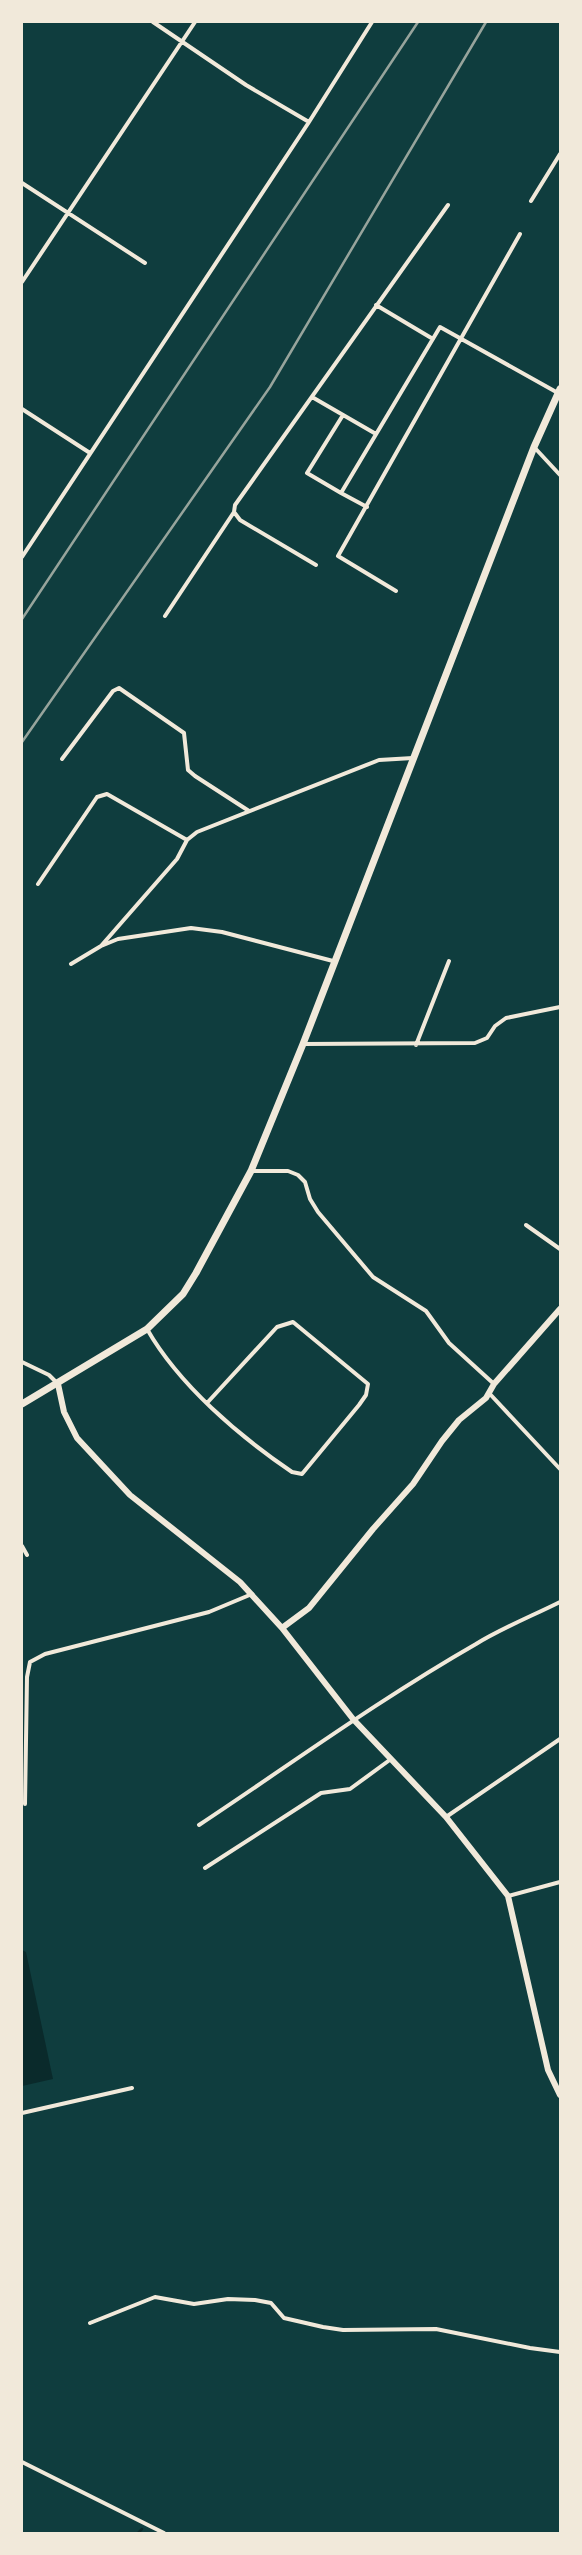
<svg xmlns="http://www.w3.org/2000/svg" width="582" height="2555" viewBox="0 0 582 2555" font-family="Manrope,sans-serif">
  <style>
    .water { fill: #0a2a2b }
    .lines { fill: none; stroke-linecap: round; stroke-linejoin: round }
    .stream { stroke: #0a2a2b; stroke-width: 2.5 }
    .minor { stroke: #f1e9da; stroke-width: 4 }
    .tertiary { stroke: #f1e9da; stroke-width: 6 }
    .secondary { stroke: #f1e9da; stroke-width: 7 }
    .rail { stroke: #97a49c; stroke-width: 2.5 }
  </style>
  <rect width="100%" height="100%" fill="#0f3d3e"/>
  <path class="water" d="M 22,1950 L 26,1952 L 53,2079 L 22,2086 Z"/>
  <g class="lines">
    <path class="stream" d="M 138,2533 L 142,2529"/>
    <path class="minor" d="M 153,22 L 246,85 L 309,122
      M 22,183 L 145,263
      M 531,201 L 560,154
      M 22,282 L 195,22
      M 376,305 L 433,339
      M 312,397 L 376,434
      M 22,409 L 90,453
      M 534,447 L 560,475
      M 341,493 L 307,473 L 343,415
      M 367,507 L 341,493 L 440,327 L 558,393
      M 22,557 L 309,122 L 372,22
      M 316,565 L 240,520 L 234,512 L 235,505 L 448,205
      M 396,591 L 338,556 L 520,234
      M 165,616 L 234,512
      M 62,759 L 113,691 L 119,688 L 184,733 L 188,770 L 195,776 L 249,811
      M 38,884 L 97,797 L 107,794 L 187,840
      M 101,946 L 177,859 L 187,840 L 197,832 L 379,760 L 413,758
      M 71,964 L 101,946 L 118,939 L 191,928 L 222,932 L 333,961
      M 303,1044 L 475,1043 L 487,1038 L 495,1026 L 506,1018 L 560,1007
      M 416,1045 L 449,961
      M 251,1171 L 288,1171 L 298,1175 L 305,1182 L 310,1199 L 318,1212 L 373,1277 L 426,1311 L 449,1343 L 494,1384
      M 526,1225 L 560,1249
      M 147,1329 C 179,1385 239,1436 292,1472 L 302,1474 L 359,1405 L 366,1395 L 368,1384 L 293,1322 L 277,1327 L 207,1403
      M 22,1362 L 49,1375 L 58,1384
      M 489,1393 L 560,1469
      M 22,1546 L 27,1555
      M 25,1804 L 27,1677 L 30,1662 L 45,1654 L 209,1612 L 252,1594
      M 446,1817 L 560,1739
      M 199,1825 C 291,1764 380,1699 476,1644 C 502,1628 532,1616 560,1602
      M 205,1868 L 321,1793 L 350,1789 L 391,1759
      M 508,1896 L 560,1882
      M 22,2113 L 132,2088
      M 90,2323 L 155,2297 L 194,2304 L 228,2299 L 255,2300 L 271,2303 L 284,2318 L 323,2327 L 343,2330 L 436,2329 L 530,2348 L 560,2352
      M 22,2462 L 164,2533"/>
    <path class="tertiary" d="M 58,1384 L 64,1412 L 77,1438 L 130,1495 L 240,1582 L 282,1628 L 353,1719 L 446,1817 L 508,1896 L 548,2070 L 560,2095
      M 282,1628 L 309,1608 L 373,1529 L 413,1484 L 442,1441 L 459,1420 L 486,1398 L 494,1384 L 560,1309"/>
    <path class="secondary" d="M 22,1404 L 147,1329 L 183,1294 L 196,1273 L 251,1171 L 303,1044 L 534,447 L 560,389"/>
    <path class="rail" d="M 22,619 L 418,22
      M 22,742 L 270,387 L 486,22"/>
  </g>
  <rect width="582" height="2555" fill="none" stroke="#f1e9da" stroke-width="46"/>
</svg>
